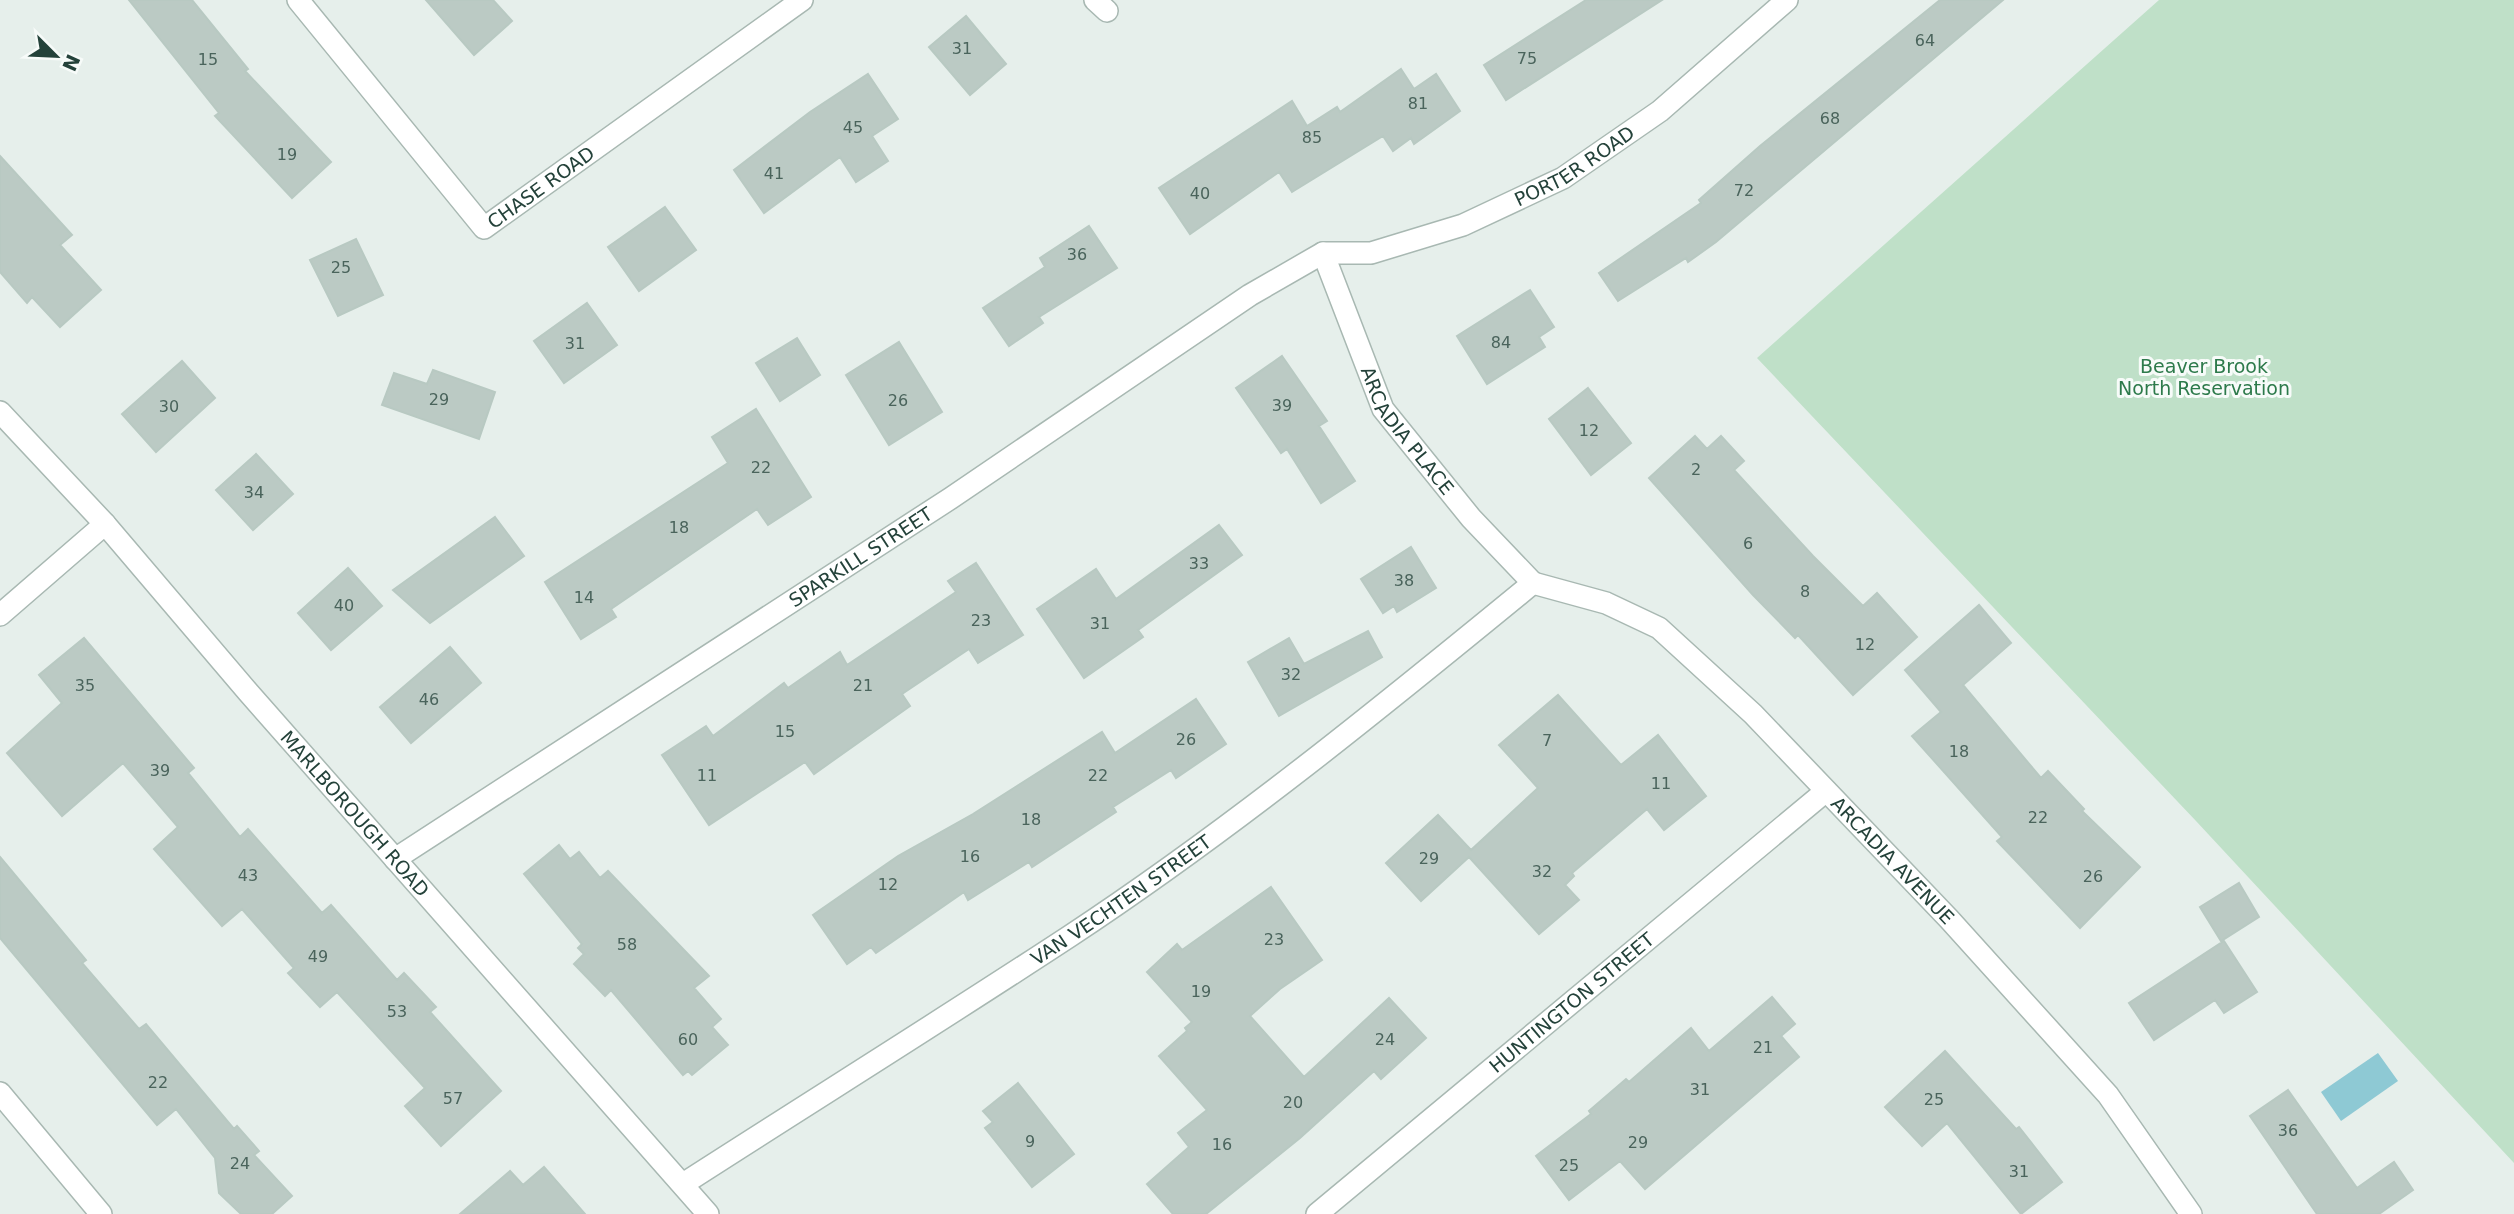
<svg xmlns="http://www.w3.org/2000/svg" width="2514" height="1214" viewBox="0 0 2514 1214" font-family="'DejaVu Sans',sans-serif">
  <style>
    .green { fill: #bfe0c8 }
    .water { fill: #8ec9d4 }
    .building { fill: #bbcac4; stroke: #b8c9c2; stroke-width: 2 }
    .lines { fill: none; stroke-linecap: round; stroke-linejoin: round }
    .minor-casing { stroke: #a8b8b2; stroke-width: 24 }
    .minor { stroke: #fff; stroke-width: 21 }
    .labels { text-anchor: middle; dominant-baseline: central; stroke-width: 6; stroke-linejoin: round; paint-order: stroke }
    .number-label { font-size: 16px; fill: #4a645c }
    .street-label { font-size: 19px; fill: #24423a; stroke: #f7fbf9 }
    .park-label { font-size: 19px; fill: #2d7a4b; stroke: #f7fbf9 }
  </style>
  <rect width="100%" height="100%" fill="#e6efeb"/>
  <path class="green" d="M 2159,0 L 2514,0 L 2514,1163 L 2196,821 L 1757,358 Z"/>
  <path class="water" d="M 2378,1053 L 2398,1081 L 2341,1121 L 2321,1092 Z"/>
  <path class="building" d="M 129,0 L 192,0 L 248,69 L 245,71 L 331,162 L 292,198 L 215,116 L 219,113 Z
    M 426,0 L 493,0 L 512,21 L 474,55 Z
    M 1586,0 L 1662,0 L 1506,100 L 1484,65 Z
    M 1940,0 L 2003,0 L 1716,242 L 1688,262 L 1686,258 L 1618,301 L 1599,273 L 1701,203 L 1699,200 L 1760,146 Z
    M 966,16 L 1006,64 L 970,95 L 929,47 Z
    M 1401,69 L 1414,89 L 1436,74 L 1460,111 L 1414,144 L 1411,138 L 1393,151 L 1383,136 L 1292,192 L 1279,172 L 1190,234 L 1159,188 L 1292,101 L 1307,126 L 1337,107 L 1340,112 Z
    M 868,74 L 898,119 L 872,136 L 888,161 L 856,182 L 840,157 L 764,213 L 734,170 L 810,112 Z
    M 0,156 L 72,235 L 60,245 L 101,290 L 60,327 L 32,297 L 27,303 L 0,272 Z
    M 665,207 L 696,250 L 639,291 L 608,247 Z
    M 1089,226 L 1117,268 L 1039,317 L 1043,323 L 1009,346 L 983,308 L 1045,267 L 1040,258 Z
    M 356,239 L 383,295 L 338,316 L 310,260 Z
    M 1530,290 L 1554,327 L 1539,337 L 1545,347 L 1487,384 L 1457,336 Z
    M 587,303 L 617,345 L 564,383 L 534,341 Z
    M 797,338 L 820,375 L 780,401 L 756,363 Z
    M 899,342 L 942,412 L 889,445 L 846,375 Z
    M 1282,356 L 1327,421 L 1319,426 L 1355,481 L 1321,503 L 1287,449 L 1281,453 L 1236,388 Z
    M 182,361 L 215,398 L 156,452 L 122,414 Z
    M 433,370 L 495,392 L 479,439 L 382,405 L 394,373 L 427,384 Z
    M 1588,388 L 1631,443 L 1591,475 L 1549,419 Z
    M 756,409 L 811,497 L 768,525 L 757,509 L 611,609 L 616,617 L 581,639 L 545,582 L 728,463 L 712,437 Z
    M 1695,436 L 1707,449 L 1721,436 L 1744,461 L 1734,470 L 1813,556 L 1863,606 L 1877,593 L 1917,637 L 1853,695 L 1798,635 L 1795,638 L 1753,595 L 1649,478 Z
    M 256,454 L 293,494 L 253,530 L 216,490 Z
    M 495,517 L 524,556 L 430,623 L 393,590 Z
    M 1219,525 L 1242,555 L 1138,630 L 1143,637 L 1084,678 L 1037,609 L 1096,569 L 1116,599 Z
    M 1411,547 L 1436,588 L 1397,612 L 1394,606 L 1383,613 L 1361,579 Z
    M 976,563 L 1023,635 L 978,663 L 969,649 L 902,694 L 910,706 L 814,774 L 805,762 L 709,825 L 662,755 L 706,726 L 713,736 L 784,683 L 788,688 L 840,652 L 847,665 L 956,592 L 948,581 Z
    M 348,568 L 382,606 L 331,650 L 298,613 Z
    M 1979,605 L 2011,643 L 1963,685 L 2041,778 L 2048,771 L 2084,809 L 2082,811 L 2140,867 L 2080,928 L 1997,841 L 2002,837 L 1912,736 L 1941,712 L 1905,670 Z
    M 1368,631 L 1382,657 L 1279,716 L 1248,662 L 1289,638 L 1304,664 Z
    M 84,638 L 194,768 L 188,773 L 240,837 L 248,829 L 322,913 L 331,905 L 397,980 L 404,973 L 436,1007 L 430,1012 L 501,1091 L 441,1146 L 405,1106 L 425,1088 L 337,992 L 320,1007 L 288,973 L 294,968 L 242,909 L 222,926 L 154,849 L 178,827 L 123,763 L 62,816 L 7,753 L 62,703 L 39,675 Z
    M 450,647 L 481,683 L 411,743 L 380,707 Z
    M 1558,695 L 1621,765 L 1658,735 L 1706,796 L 1664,830 L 1647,809 L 1572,873 L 1574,876 L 1565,885 L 1579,900 L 1539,934 L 1469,857 L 1421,901 L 1386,863 L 1438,815 L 1471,850 L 1538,788 L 1499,745 Z
    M 1196,699 L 1226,744 L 1176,778 L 1171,770 L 1113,807 L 1116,812 L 1032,867 L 1029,862 L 968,900 L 964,892 L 876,953 L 871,947 L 847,964 L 813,915 L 898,856 L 973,814 L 1102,732 L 1115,753 Z
    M 559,845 L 570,859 L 579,852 L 600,878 L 608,871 L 709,976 L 694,988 L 721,1019 L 712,1027 L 728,1045 L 692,1075 L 688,1071 L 683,1075 L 611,990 L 605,996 L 574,964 L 584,954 L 578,948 L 582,944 L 524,874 Z
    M 0,857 L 86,960 L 82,963 L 139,1029 L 146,1024 L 234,1129 L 237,1126 L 259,1151 L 254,1155 L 292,1196 L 272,1214 L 241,1214 L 219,1193 L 215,1158 L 176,1109 L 157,1125 L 0,938 Z
    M 2239,883 L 2259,917 L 2221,941 L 2200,907 Z
    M 1271,887 L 1322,960 L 1280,989 L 1250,1016 L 1304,1077 L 1389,998 L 1426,1038 L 1381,1079 L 1374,1071 L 1300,1138 L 1206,1214 L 1173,1214 L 1147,1184 L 1189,1147 L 1178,1133 L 1207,1110 L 1159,1056 L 1187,1031 L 1185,1028 L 1192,1022 L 1147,972 L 1177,944 L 1182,950 Z
    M 2224,941 L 2257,992 L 2224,1013 L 2215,1000 L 2154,1040 L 2129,1003 Z
    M 1772,997 L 1795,1024 L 1781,1036 L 1799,1057 L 1645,1189 L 1620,1161 L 1569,1200 L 1536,1156 L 1591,1114 L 1589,1111 L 1626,1079 L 1629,1082 L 1691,1028 L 1709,1051 Z
    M 1945,1051 L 2016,1129 L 2019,1127 L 2062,1182 L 2021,1214 L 1947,1123 L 1922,1146 L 1885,1107 Z
    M 1018,1083 L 1074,1154 L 1032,1187 L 985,1128 L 993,1122 L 983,1111 Z
    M 2288,1090 L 2357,1188 L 2394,1162 L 2413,1190 L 2379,1214 L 2317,1214 L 2250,1116 Z
    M 544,1167 L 585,1214 L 460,1214 L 510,1171 L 523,1185 Z"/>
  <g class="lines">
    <g class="minor-casing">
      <g id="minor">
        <path id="s1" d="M 298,0 L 484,228 L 802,0"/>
        <path d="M 1095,0 L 1107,11"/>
        <path id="s2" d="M 1323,253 L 1383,409 L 1471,518 L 1533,583"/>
        <path id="s3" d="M 0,412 L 105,524 L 248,692 L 708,1214"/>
        <path id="s4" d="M 1533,583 L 1606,603 L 1659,628 L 1753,714 L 1949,919 L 2108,1095 L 2191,1214"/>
        <path d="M 0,615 L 105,524"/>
        <path id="s5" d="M 395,859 L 951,498 L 1250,295 L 1323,253 L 1371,253 L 1463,225 L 1563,178 L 1660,111 L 1787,0"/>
        <path d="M 0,1093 L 101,1214"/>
        <path id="s6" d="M 683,1184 C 812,1101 942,1020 1070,936 C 1232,829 1383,706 1533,583"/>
        <path id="s7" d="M 1317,1214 L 1826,791"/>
      </g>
    </g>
    <use href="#minor" class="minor"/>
  </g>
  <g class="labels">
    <g class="number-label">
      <text x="1925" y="40">64</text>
      <text x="962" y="48">31</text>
      <text x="1527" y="58">75</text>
      <text x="208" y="59">15</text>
      <text x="1418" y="103">81</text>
      <text x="1830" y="118">68</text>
      <text x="853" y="127">45</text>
      <text x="1312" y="137">85</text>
      <text x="287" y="154">19</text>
      <text x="774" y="173">41</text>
      <text x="1744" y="190">72</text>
      <text x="1200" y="193">40</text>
      <text x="1077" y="254">36</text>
      <text x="341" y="267">25</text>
      <text x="1501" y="342">84</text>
      <text x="575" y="343">31</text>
      <text x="439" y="399">29</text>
      <text x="898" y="400">26</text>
      <text x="1282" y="405">39</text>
      <text x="169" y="406">30</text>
      <text x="1589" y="430">12</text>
      <text x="761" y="467">22</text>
      <text x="1696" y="469">2</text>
      <text x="254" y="492">34</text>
      <text x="679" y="527">18</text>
      <text x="1748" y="543">6</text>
      <text x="1199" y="563">33</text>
      <text x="1404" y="580">38</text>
      <text x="1805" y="591">8</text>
      <text x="584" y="597">14</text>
      <text x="344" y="605">40</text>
      <text x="981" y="620">23</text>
      <text x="1100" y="623">31</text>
      <text x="1865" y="644">12</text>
      <text x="1291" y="674">32</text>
      <text x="85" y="685">35</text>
      <text x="863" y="685">21</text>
      <text x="429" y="699">46</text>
      <text x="785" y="731">15</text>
      <text x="1186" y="739">26</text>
      <text x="1547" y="740">7</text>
      <text x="1959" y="751">18</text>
      <text x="160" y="770">39</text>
      <text x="707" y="775">11</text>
      <text x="1098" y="775">22</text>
      <text x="1661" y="783">11</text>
      <text x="2038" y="817">22</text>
      <text x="1031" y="819">18</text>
      <text x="970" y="856">16</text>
      <text x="1429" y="858">29</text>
      <text x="1542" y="871">32</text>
      <text x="248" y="875">43</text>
      <text x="2093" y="876">26</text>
      <text x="888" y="884">12</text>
      <text x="1274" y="939">23</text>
      <text x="627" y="944">58</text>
      <text x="318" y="956">49</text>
      <text x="1201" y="991">19</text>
      <text x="397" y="1011">53</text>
      <text x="688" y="1039">60</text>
      <text x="1385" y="1039">24</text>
      <text x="1763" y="1047">21</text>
      <text x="158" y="1082">22</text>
      <text x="1700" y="1089">31</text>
      <text x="453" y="1098">57</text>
      <text x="1934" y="1099">25</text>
      <text x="1293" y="1102">20</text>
      <text x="2288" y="1130">36</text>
      <text x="1030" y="1141">9</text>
      <text x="1638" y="1142">29</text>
      <text x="1222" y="1144">16</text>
      <text x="240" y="1163">24</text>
      <text x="1569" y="1165">25</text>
      <text x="2019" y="1171">31</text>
    </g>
    <g class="street-label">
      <text stroke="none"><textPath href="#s5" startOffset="1379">PORTER ROAD</textPath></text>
      <text stroke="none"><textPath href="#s1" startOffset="364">CHASE ROAD</textPath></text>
      <text stroke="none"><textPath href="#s2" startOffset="198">ARCADIA PLACE</textPath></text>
      <text stroke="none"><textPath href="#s5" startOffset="555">SPARKILL STREET</textPath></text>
      <text stroke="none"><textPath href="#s3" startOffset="536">MARLBOROUGH ROAD</textPath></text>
      <text stroke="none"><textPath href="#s4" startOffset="464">ARCADIA AVENUE</textPath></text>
      <text stroke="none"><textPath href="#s6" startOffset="522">VAN VECHTEN STREET</textPath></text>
      <text stroke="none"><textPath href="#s7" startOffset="331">HUNTINGTON STREET</textPath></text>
    </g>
    <g class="park-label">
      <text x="2204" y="366">Beaver Brook<tspan x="2204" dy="22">North Reservation</tspan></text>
    </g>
  </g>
  <g transform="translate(56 56) rotate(114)" stroke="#f7fbf9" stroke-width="5" paint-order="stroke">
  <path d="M0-5L12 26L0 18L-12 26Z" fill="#24423a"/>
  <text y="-10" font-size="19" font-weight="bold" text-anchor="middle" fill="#24423a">N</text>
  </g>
</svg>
